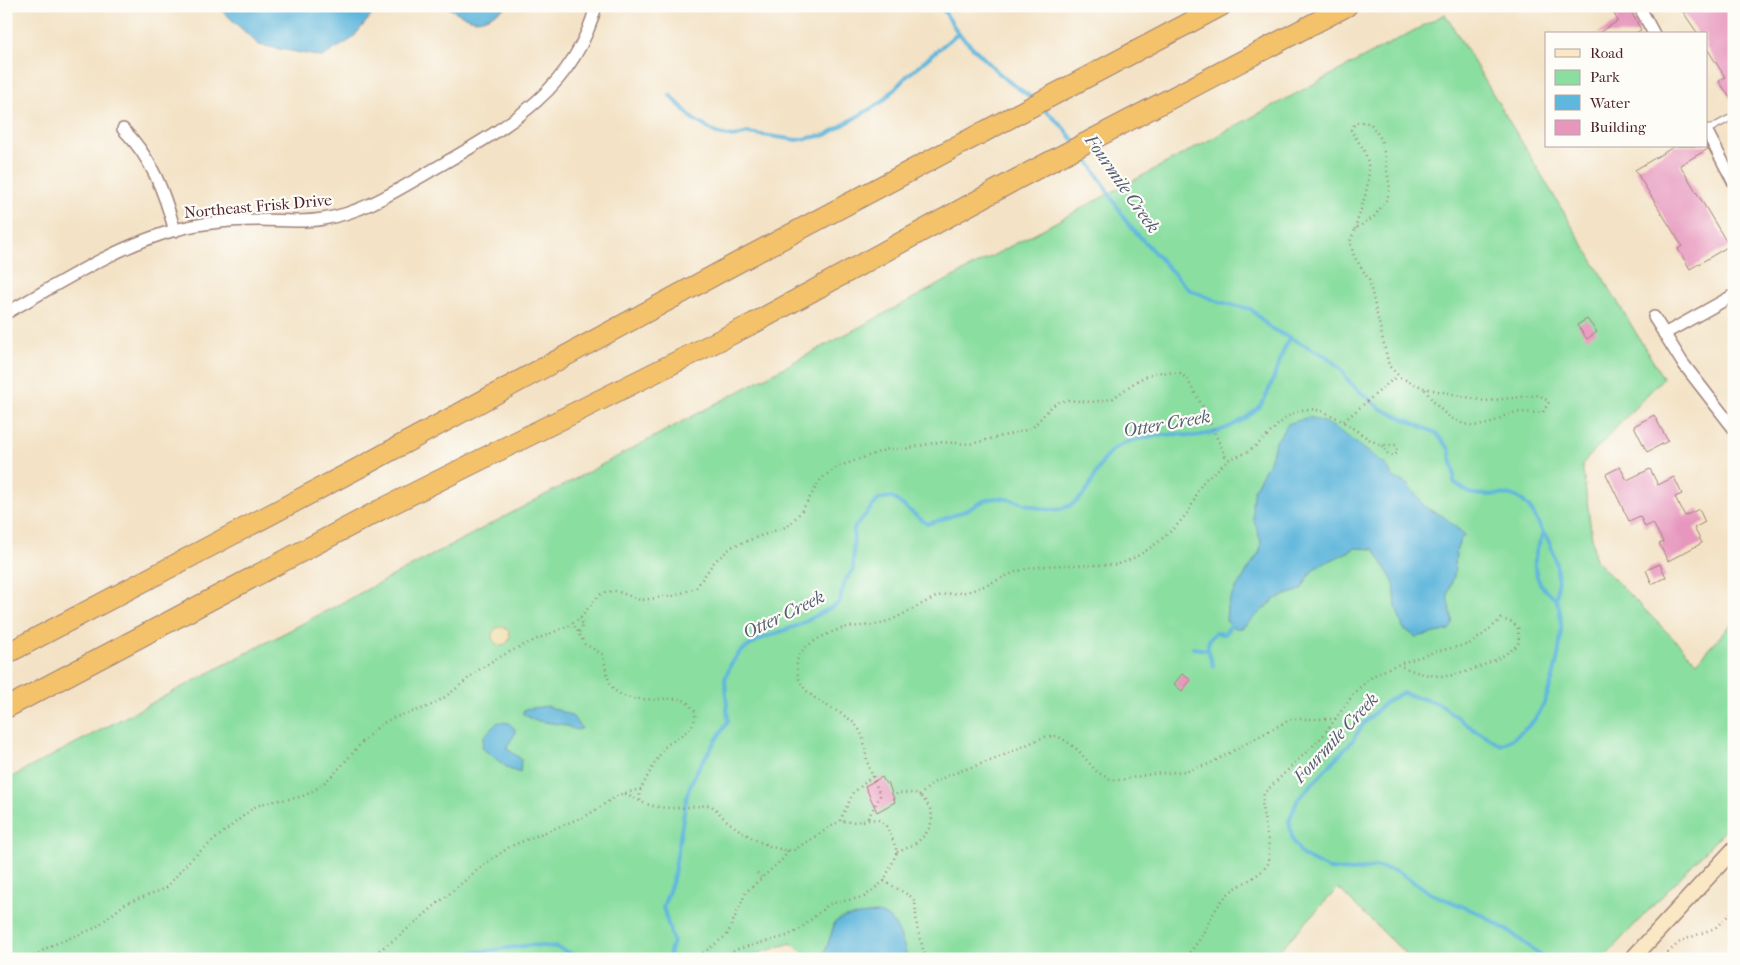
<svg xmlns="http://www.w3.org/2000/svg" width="1740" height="965" viewBox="0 0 1740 965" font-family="'IM FELL French Canon',serif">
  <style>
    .green { fill: #8adea0; stroke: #6a7e66 }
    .sand { fill: #eeda9e; stroke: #9c7c64 }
    .water { fill: #60b7dc; stroke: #556b84 }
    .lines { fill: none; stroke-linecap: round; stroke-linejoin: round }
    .stream { stroke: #60b7dc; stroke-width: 4 }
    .building { fill: #e796bd }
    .lane-casing { stroke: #9e8078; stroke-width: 8 }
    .street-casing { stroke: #9e8078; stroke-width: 14 }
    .secondary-casing { stroke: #9e8078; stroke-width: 18 }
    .highway-casing { stroke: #9e8078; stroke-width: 22 }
    .path { stroke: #9e8078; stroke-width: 2.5; stroke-dasharray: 1 4; stroke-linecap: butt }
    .lane { stroke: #fff; stroke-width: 5.5 }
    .street { stroke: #fff; stroke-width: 11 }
    .secondary { stroke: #fae7c3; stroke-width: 15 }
    .highway { stroke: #f3c26a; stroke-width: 20 }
    .labels { text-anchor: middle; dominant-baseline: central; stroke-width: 4.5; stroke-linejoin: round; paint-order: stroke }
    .street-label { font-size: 16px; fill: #4a1f2b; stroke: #fdfcf7 }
    .water-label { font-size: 18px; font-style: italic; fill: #535c72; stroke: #fdfcf7 }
  </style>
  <rect width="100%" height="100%" fill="#fdfcf7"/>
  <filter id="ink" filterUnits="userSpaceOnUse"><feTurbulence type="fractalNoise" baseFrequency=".02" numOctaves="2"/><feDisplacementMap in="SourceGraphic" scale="10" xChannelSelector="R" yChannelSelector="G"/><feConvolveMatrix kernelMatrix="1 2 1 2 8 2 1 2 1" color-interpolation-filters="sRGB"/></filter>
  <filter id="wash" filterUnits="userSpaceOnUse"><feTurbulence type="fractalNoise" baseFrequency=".0096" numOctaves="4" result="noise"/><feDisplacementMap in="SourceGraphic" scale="20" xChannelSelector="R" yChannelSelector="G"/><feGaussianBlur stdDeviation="1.12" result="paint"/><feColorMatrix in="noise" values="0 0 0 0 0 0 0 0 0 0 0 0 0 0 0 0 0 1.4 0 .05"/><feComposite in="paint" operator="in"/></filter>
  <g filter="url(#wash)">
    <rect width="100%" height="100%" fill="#f3e2c5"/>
    <path class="green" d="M 1445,14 L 1663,378 L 1582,464 L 1595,560 L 1697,662 L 1734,621 L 1734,821 L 1602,959 L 1411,959 L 1338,888 L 1271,959 L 811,959 L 791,943 L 741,959 L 6,959 L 6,780 L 476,532 Z"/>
    <path class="sand" d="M492 636a9 9 0 1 1 18 0a9 9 0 1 1-18 0Z"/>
    <path class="water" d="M 217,6 L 379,6 L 352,39 L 322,57 L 259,45 Z
      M 445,6 L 508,6 C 475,25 478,24 445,6 Z
      M 1309,417 L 1326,423 L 1337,429 L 1386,465 L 1393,477 L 1407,484 L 1426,508 L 1443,516 L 1465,535 C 1454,542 1456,564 1454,576 C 1452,582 1449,589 1448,595 C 1446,606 1458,621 1449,630 L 1416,637 L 1403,628 L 1396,607 L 1394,583 L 1374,549 L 1356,548 L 1317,567 L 1312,571 L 1301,590 L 1275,599 L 1242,628 L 1234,628 L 1226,621 L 1227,607 L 1232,595 L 1260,551 L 1261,542 L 1253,518 L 1252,504 L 1254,489 L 1271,459 L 1275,443 L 1288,424 Z
      M 548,706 L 572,716 L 582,729 L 576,730 L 564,725 L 533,720 L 522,713 L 526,709 Z
      M 498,722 L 509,723 L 515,729 L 515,734 L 506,748 L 521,759 L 520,773 L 509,769 L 482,748 L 484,736 Z
      M 876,913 C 897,915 902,941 908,959 L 823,959 L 835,922 L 845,917 Z"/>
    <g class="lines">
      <path class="stream" d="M 941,6 L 958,33 L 1004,78 L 1032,98
        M 670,95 L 693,119 L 718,134 L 733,137 L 748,133 L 797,140 L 826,135 L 882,102 L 908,75 L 958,33
        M 1043,108 L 1061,125 L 1076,143
        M 1083,152 L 1128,224 L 1188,289 L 1219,302 L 1251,309 L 1270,328 L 1326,356 L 1339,367 L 1351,384 L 1381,409 L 1436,433 L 1449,449 L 1454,472 L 1454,482 C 1460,486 1467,493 1474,494 C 1496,498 1514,486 1531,510 C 1536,517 1539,526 1544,534 C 1533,551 1530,573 1545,590 C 1548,593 1554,596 1556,600 C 1570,626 1552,698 1534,720 C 1525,731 1513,739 1501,745 L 1473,729 L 1438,703 L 1402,693 L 1386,702 L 1364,723 L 1353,740 L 1298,799 L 1289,821 L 1293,841 L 1303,856 L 1329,869 L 1353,871 L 1377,867 L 1397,871 L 1432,894 L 1481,914 L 1514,935 L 1545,959
        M 1545,534 C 1557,556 1560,575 1556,600
        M 1193,648 L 1207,650
        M 1213,666 C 1210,652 1202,645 1215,633 L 1225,634 L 1230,626
        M 431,959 L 530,945 L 556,947 L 583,959
        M 668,959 L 673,941 L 663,907 L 673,880 L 687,794 L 696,772 L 728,721 L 725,679 L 731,664 L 740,652 L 760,639 L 799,625 L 839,603 L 845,581 L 853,570 L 854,528 L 879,499 L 892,497 L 927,524 C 940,520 954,516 967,510 C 978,505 985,498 998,498 C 1025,498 1047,521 1074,503 C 1096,489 1096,456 1121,445 C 1137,437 1159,435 1177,434 C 1182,434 1187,436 1192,436 C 1216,435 1251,421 1264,400 C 1275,381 1279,356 1290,337"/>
    </g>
    <g id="blocks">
      <path class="building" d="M 1610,6 L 1628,6 L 1641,30 L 1634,34 L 1597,34 L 1618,21 Z
        M 1679,6 L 1727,6 L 1734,17 L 1734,104 L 1719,81 L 1725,77 L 1706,47 L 1706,34 L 1698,34 Z
        M 1675,146 L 1706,146 L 1708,149 L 1680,165 L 1729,246 L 1690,269 L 1678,249 L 1682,246 L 1635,170 Z
        M 1587,319 L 1597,332 L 1587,339 L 1577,325 Z
        M 1654,415 L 1668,441 L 1647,452 L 1634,426 Z
        M 1620,467 L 1627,480 L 1650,469 L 1658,485 L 1674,477 L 1682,494 L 1675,497 L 1685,516 L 1699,509 L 1705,522 L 1694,528 L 1702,543 L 1668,561 L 1659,544 L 1663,542 L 1653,523 L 1645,527 L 1640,516 L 1629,521 L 1606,474 Z
        M 1660,564 L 1666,577 L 1652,584 L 1646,570 Z
        M 1182,674 L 1191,680 L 1182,691 L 1174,684 Z
        M 882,777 L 886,784 L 888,782 L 895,802 L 877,812 L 865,786 Z"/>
    </g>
  </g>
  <g filter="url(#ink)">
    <use href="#blocks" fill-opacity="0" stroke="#9e8078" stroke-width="1"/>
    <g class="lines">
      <g class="lane-casing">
        <path id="lane" d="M 1706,131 L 1734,116"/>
      </g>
      <g class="street-casing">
        <path id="street" d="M 1639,6 L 1654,34
          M 123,129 C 152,158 164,192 175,231
          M 1706,130 L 1734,183
          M 6,313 C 57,285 107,252 162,234 C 192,224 227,220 259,220 C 280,220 302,223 323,219 C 362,213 396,191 429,172 C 501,130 573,94 596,6
          M 1654,317 L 1682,362 L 1734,429
          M 1664,334 L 1734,295"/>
      </g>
      <g class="secondary-casing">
        <path id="secondary" d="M 1632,959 L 1734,849"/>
      </g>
      <g class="highway-casing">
        <path id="highway" d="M 6,654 L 368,463 L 748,257 L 1221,6
          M 6,708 L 380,510 L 754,323 L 1017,179 L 1347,6"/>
      </g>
      <path class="path" d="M 1355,229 C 1361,206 1375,178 1365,153 C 1362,145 1355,138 1351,130 L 1355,123 L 1364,122 L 1371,124 L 1381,139 L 1385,157 L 1390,189 L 1387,199 L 1374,217 L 1355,229 L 1350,242 L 1354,256 L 1369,280 L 1389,366 L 1401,378 L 1424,388 L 1485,401 L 1539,395 L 1549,402 L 1543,412 C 1533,414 1522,411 1512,413 C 1504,415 1498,420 1491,423 C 1461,433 1439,412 1424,388
        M 1344,421 L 1397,376
        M 572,622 L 585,644 L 602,654 C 606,664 606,676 611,685 C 622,706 659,697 679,699 L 686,701 L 695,711 C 698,732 675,736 664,748 C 662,750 642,786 641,789 C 639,793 640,797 640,801 C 660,812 687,807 709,805 C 717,808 720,815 726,820 C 743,834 772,852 794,850 L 840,821 L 853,793 L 873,776 C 864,761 867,746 861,733 C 848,705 794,705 797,663 C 798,646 826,634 840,629 C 854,624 870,628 885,622 C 903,616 918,605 936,597 C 945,593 956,594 965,592 C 986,588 1005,574 1026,569 C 1053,563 1084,566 1113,565 C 1137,562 1174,532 1188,512 C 1194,503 1197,490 1204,481 C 1211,473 1221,469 1227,460 C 1236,457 1244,455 1251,449 C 1275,434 1288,401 1321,411 C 1345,419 1362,438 1385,447 L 1385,452 L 1393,456 L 1397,453 L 1396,445 L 1379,445
        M 579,632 L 583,625 L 580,618
        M 625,794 L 640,801
        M 894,799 L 897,793 L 915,793 L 919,796 L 933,783 L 949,775 L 995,759 L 1044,737 L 1057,736 L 1066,741 L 1078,750 L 1097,772 L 1112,780 L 1121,780 L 1151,774 L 1187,771 L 1209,764 L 1291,719 L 1336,719
        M 868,818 L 880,796 L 873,776
        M 897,852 C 923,844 947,819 920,796
        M 757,873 L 761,877
        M 884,881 L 910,896 L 915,901 L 917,928 L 926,959
        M 30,959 L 50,946 L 95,928 L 125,904 L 166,888 L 191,859 L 253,808 C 272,797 292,803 311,792 C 340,775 355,744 382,724 C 398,713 418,713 435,703 C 452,694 465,680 480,669 C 503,653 543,636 569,626 L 580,618 L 599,595 L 606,592 L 616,591 L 640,600 L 673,596 L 696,588 L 714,562 L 733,546 L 788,526 L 801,512 L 821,479 L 837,467 L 888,449 L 905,449 L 938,442 L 970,444 L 1023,431 L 1033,427 L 1052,406 L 1059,402 L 1068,400 L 1091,402 L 1112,399 L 1138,380 L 1156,372 L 1180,373 L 1187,379 L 1203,407 L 1227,460
        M 367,959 L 398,937 L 482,866 L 511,846 L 588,815 L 618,795 L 641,789
        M 695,959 L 727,935 L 746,892 L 784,858 L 788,850
        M 720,959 L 738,949 L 787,936 L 800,929 L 829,904 L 864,897 L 884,881 L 897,852 C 881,802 877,826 840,821
        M 1182,959 C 1204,943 1208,914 1227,895 C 1240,882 1259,879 1269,862 L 1269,846 L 1262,807 L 1264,793 L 1322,737 L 1355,692 L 1373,676 L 1391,667 L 1434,652 L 1469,644 L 1484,634 L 1501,619 L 1512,622 L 1518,628 L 1519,642 C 1512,656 1463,675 1447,676 C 1432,677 1412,672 1399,665
        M 1660,959 L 1681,941 L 1715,928 L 1734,910"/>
      <use href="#lane" class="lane"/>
      <use href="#street" class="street"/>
      <use href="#secondary" class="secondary"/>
      <use href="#highway" class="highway"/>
    </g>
  </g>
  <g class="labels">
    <g class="street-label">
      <text transform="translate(258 206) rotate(-5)">Northeast Frisk Drive</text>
    </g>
    <g class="water-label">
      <text transform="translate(1122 184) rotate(55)">Fourmile Creek</text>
      <text transform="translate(1167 424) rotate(-10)">Otter Creek</text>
      <text transform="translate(784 615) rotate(-26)">Otter Creek</text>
      <text transform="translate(1336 738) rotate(-47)">Fourmile Creek</text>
    </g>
  </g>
  <rect width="1740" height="965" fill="none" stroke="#fdfcf7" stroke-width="25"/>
  <rect x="1545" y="32" width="162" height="115" fill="#fdfcf7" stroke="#b5a4a5"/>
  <rect x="1555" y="49" width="25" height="8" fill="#fae7c3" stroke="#b5a4a5"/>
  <text x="1590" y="58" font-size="15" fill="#4a1f2b">Road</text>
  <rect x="1555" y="70" width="25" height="15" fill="#8adea0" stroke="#b5a4a5"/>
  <text x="1590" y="82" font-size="15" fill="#4a1f2b">Park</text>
  <rect x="1555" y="95" width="25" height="15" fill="#60b7dc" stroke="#b5a4a5"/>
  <text x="1590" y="108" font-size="15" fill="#4a1f2b">Water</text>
  <rect x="1555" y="120" width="25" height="15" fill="#e796bd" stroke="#b5a4a5"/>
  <text x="1590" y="132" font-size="15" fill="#4a1f2b">Building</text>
</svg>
